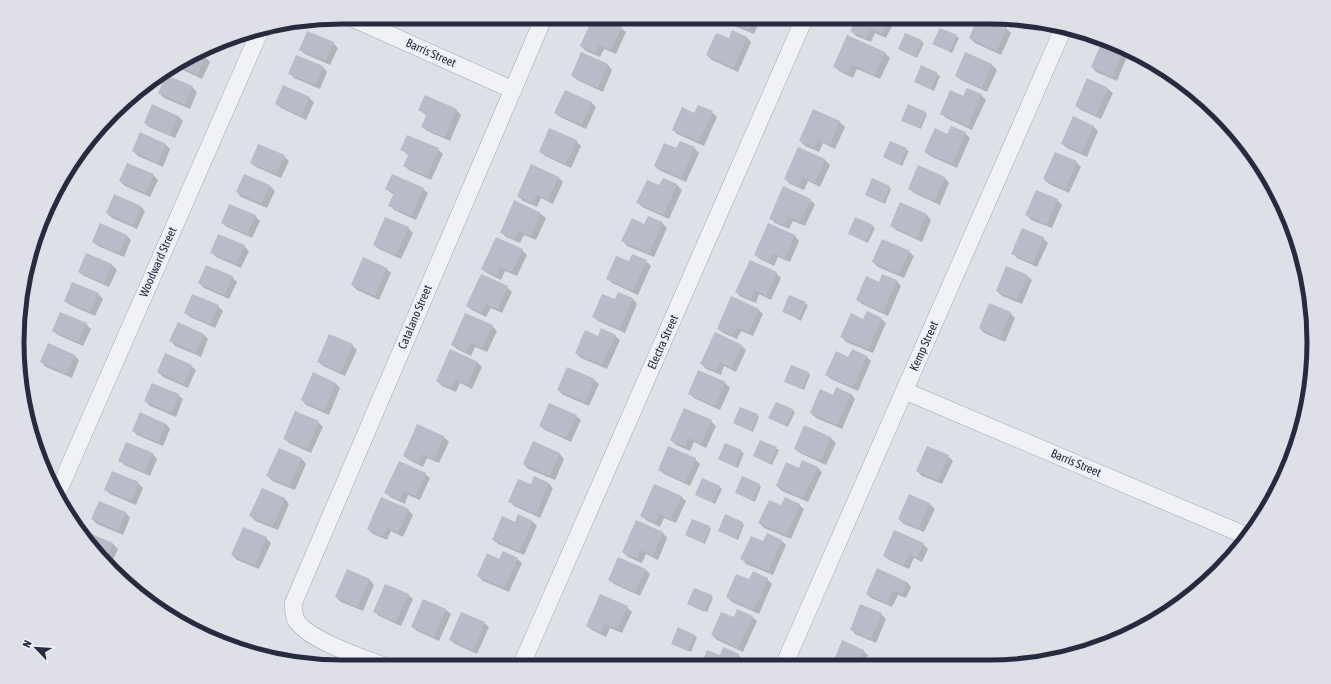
<svg xmlns="http://www.w3.org/2000/svg" width="1331" height="684" viewBox="0 0 1331 684" font-family="'Asap Condensed',sans-serif">
  <style>
    .shadow { fill: #0003 }
    .building { fill: #b8bbc8 }
    .lines { fill: none; stroke-linecap: round; stroke-linejoin: round }
    .minor-casing { stroke: #a3a6b2; stroke-width: 18 }
    .minor { stroke: #f1f2f6; stroke-width: 17 }
    .labels { text-anchor: middle; dominant-baseline: central; stroke-width: 3; stroke-linejoin: round; paint-order: stroke }
    .street-label { font-size: 12px; fill: #272b3f; stroke: #eeeff6 }
    .rim { fill: none; stroke: #272b3f; stroke-width: 5 }
  </style>
  <rect width="100%" height="100%" fill="#dee0e8"/>
  <path class="shadow" d="M 761,17 L 754,34 L 727,23 L 723,18 Z
    M 858,18 L 896,18 L 886,38 L 875,33 L 871,42 L 856,36 L 852,31 Z
    M 924,18 L 934,18 L 933,21 Z
    M 979,18 L 982,18 L 1006,28 L 1011,33 L 1001,55 L 975,43 L 970,38 Z
    M 621,28 L 626,32 L 616,54 L 604,49 L 600,57 L 586,51 L 581,46 Z
    M 905,34 L 924,43 L 917,58 L 899,49 Z
    M 956,36 L 959,38 L 952,53 L 934,44 Z
    M 848,37 L 885,53 L 890,58 L 880,79 L 857,69 L 853,78 L 839,71 L 834,66 Z
    M 747,38 L 751,42 L 738,72 L 712,60 L 707,55 L 729,39 Z
    M 333,43 L 338,48 L 330,65 L 305,54 L 300,50 Z
    M 1123,50 L 1128,54 L 1117,81 L 1096,72 L 1092,67 Z
    M 581,54 L 608,65 L 612,70 L 603,92 L 577,80 L 572,75 Z
    M 966,54 L 992,65 L 997,70 L 987,92 L 961,80 L 956,76 Z
    M 199,55 L 205,57 L 210,62 L 202,79 L 176,67 Z
    M 297,56 L 323,67 L 327,72 L 320,89 L 294,78 L 290,73 Z
    M 921,67 L 940,76 L 934,91 L 915,82 Z
    M 1088,80 L 1108,89 L 1113,93 L 1101,119 L 1081,110 L 1076,106 Z
    M 192,87 L 197,92 L 190,109 L 164,98 L 159,93 Z
    M 981,95 L 986,100 L 972,130 L 946,118 L 941,113 L 963,97 Z
    M 309,98 L 314,102 L 306,120 L 281,108 L 276,104 Z
    M 591,102 L 596,107 L 586,129 L 560,117 L 555,113 Z
    M 153,106 L 178,116 L 183,121 L 175,138 L 149,127 L 145,123 Z
    M 419,110 L 456,110 L 461,115 L 450,141 L 427,131 L 422,126 L 427,116 Z
    M 814,111 L 840,122 L 845,127 L 835,149 L 823,143 L 819,152 L 805,146 L 800,141 Z
    M 712,112 L 717,117 L 704,146 L 677,134 L 673,130 L 695,114 Z
    M 925,112 L 927,114 L 921,129 L 902,120 Z
    M 1093,126 L 1098,131 L 1087,157 L 1067,148 L 1062,144 Z
    M 965,133 L 970,138 L 957,168 L 930,156 L 925,152 L 948,135 Z
    M 576,141 L 581,146 L 571,168 L 545,156 L 540,151 Z
    M 890,142 L 909,151 L 902,166 L 884,157 Z
    M 166,145 L 170,149 L 163,167 L 138,156 L 133,151 Z
    M 694,148 L 699,153 L 686,182 L 659,170 L 655,166 L 677,150 Z
    M 799,148 L 825,160 L 830,165 L 820,187 L 808,181 L 804,190 L 790,184 L 785,179 Z
    M 438,149 L 443,154 L 431,180 L 409,170 L 404,166 L 409,156 L 402,150 Z
    M 284,156 L 289,161 L 281,178 L 256,167 L 251,163 Z
    M 1076,162 L 1081,167 L 1069,193 L 1049,184 L 1044,179 Z
    M 918,166 L 945,178 L 949,183 L 940,205 L 914,193 L 909,188 Z
    M 153,175 L 158,180 L 150,197 L 125,186 L 120,181 Z
    M 244,175 L 270,186 L 275,191 L 267,208 L 241,197 L 237,192 Z
    M 558,177 L 563,182 L 553,204 L 541,198 L 537,207 L 523,201 L 518,196 Z
    M 663,179 L 677,185 L 682,190 L 669,219 L 642,207 L 638,202 L 660,187 Z
    M 889,187 L 891,189 L 885,204 L 866,195 Z
    M 386,189 L 423,189 L 428,193 L 416,220 L 394,210 L 390,205 L 394,195 Z
    M 810,200 L 815,204 L 805,226 L 793,221 L 789,229 L 775,223 L 770,218 Z
    M 1057,200 L 1062,205 L 1052,228 L 1031,220 L 1027,215 Z
    M 515,202 L 541,214 L 546,218 L 536,240 L 524,235 L 520,243 L 506,237 L 501,232 Z
    M 140,206 L 145,211 L 137,229 L 112,218 L 107,213 Z
    M 927,215 L 931,220 L 922,242 L 896,230 L 891,225 Z
    M 255,216 L 260,221 L 252,238 L 227,227 L 222,223 Z
    M 662,223 L 667,228 L 654,257 L 627,246 L 623,241 L 645,225 Z
    M 769,224 L 795,236 L 799,241 L 790,262 L 778,257 L 774,266 L 760,259 L 755,255 Z
    M 872,226 L 875,228 L 868,243 L 849,234 Z
    M 408,228 L 413,233 L 401,259 L 379,249 L 374,245 Z
    M 126,235 L 131,240 L 124,257 L 98,246 L 93,242 Z
    M 1043,238 L 1048,243 L 1037,267 L 1017,258 L 1012,253 Z
    M 244,246 L 249,251 L 241,268 L 216,257 L 211,252 Z
    M 522,250 L 527,255 L 517,276 L 505,271 L 501,280 L 487,273 L 482,269 Z
    M 909,252 L 914,256 L 904,278 L 878,267 L 873,262 Z
    M 87,254 L 112,265 L 117,270 L 109,287 L 84,276 L 79,272 Z
    M 646,261 L 651,266 L 638,295 L 612,283 L 607,278 L 629,263 Z
    M 386,268 L 391,273 L 379,300 L 357,290 L 352,285 Z
    M 776,273 L 781,278 L 771,300 L 759,294 L 756,303 L 741,297 L 736,292 Z
    M 883,275 L 897,281 L 901,286 L 888,316 L 862,304 L 857,300 L 879,283 Z
    M 1027,276 L 1032,280 L 1022,304 L 1002,296 L 997,291 Z
    M 232,277 L 237,282 L 229,299 L 204,288 L 199,283 Z
    M 507,287 L 512,292 L 502,313 L 491,308 L 486,317 L 472,310 L 467,306 Z
    M 98,294 L 103,299 L 95,316 L 70,305 L 65,301 Z
    M 789,296 L 808,305 L 801,321 L 783,311 Z
    M 633,299 L 637,304 L 625,333 L 598,321 L 593,316 L 615,301 Z
    M 218,306 L 223,311 L 215,328 L 190,317 L 185,313 Z
    M 758,309 L 763,314 L 753,336 L 741,331 L 737,339 L 723,333 L 718,328 Z
    M 1010,313 L 1015,318 L 1005,342 L 984,333 L 980,328 Z
    M 881,319 L 886,323 L 873,353 L 846,342 L 842,337 Z
    M 86,324 L 91,329 L 83,346 L 58,335 L 53,331 Z
    M 178,324 L 204,335 L 208,339 L 201,357 L 175,346 L 171,341 Z
    M 492,326 L 497,331 L 487,352 L 475,347 L 471,356 L 457,349 L 452,345 Z
    M 615,336 L 620,340 L 607,369 L 581,358 L 576,353 L 598,337 Z
    M 352,345 L 357,350 L 345,376 L 323,366 L 318,361 Z
    M 741,345 L 746,350 L 736,372 L 724,366 L 721,375 L 706,369 L 702,364 Z
    M 74,355 L 79,360 L 72,378 L 46,367 L 41,362 Z
    M 866,356 L 871,361 L 858,391 L 831,379 L 826,375 L 848,358 Z
    M 477,362 L 482,367 L 472,389 L 460,383 L 456,392 L 442,386 L 437,381 Z
    M 191,366 L 196,370 L 188,388 L 163,377 L 158,372 Z
    M 808,373 L 810,375 L 804,390 L 785,381 Z
    M 594,380 L 599,384 L 589,406 L 563,395 L 558,390 Z
    M 725,383 L 730,388 L 720,410 L 694,398 L 689,394 Z
    M 336,384 L 340,388 L 329,415 L 306,405 L 302,400 Z
    M 851,394 L 855,399 L 842,429 L 816,418 L 811,413 L 833,396 Z
    M 178,395 L 183,399 L 176,417 L 150,406 L 145,401 Z
    M 792,410 L 795,412 L 788,427 L 770,418 Z
    M 757,415 L 759,417 L 753,432 L 734,423 Z
    M 576,416 L 581,420 L 571,442 L 545,430 L 540,426 Z
    M 711,421 L 716,426 L 706,448 L 694,442 L 690,451 L 676,445 L 671,440 Z
    M 318,422 L 323,427 L 311,453 L 289,443 L 284,438 Z
    M 166,424 L 170,429 L 163,446 L 137,435 L 133,431 Z
    M 418,425 L 444,437 L 449,442 L 439,463 L 427,458 L 423,467 L 409,460 L 404,456 Z
    M 805,427 L 831,438 L 836,443 L 826,465 L 800,453 L 795,449 Z
    M 760,441 L 779,450 L 772,465 L 754,456 Z
    M 533,442 L 560,454 L 564,459 L 555,480 L 528,469 L 524,464 Z
    M 127,443 L 153,454 L 157,459 L 150,476 L 124,465 L 120,460 Z
    M 726,444 L 744,453 L 738,468 L 719,459 Z
    M 279,449 L 302,459 L 306,464 L 295,490 L 272,481 L 268,476 Z
    M 948,456 L 953,461 L 942,484 L 922,476 L 917,471 Z
    M 695,459 L 700,464 L 690,486 L 664,474 L 659,470 Z
    M 817,467 L 822,472 L 808,502 L 782,491 L 777,486 L 799,469 Z
    M 425,474 L 430,478 L 420,500 L 408,495 L 405,504 L 390,497 L 386,492 Z
    M 535,478 L 549,484 L 553,488 L 540,518 L 514,506 L 509,501 L 532,485 Z
    M 138,483 L 143,488 L 136,505 L 110,494 L 105,490 Z
    M 759,485 L 761,487 L 755,502 L 736,493 Z
    M 720,487 L 722,489 L 715,504 L 697,495 Z
    M 262,489 L 285,499 L 289,504 L 278,530 L 255,521 L 251,516 Z
    M 909,495 L 930,504 L 935,509 L 924,532 L 904,524 L 899,519 Z
    M 681,497 L 686,501 L 676,523 L 664,518 L 660,527 L 646,520 L 641,516 Z
    M 799,505 L 804,509 L 791,539 L 764,528 L 759,523 Z
    M 408,510 L 413,515 L 403,537 L 391,531 L 387,540 L 373,534 L 368,529 Z
    M 126,513 L 130,518 L 123,535 L 97,524 L 92,519 Z
    M 533,522 L 537,526 L 524,555 L 498,544 L 493,539 L 515,523 Z
    M 636,522 L 663,533 L 667,538 L 658,560 L 646,554 L 642,563 L 628,557 L 623,552 Z
    M 742,523 L 744,525 L 738,540 L 719,531 Z
    M 709,527 L 711,529 L 705,544 L 686,535 Z
    M 87,533 L 113,544 L 118,549 L 110,566 L 107,565 L 86,536 Z
    M 266,538 L 271,543 L 259,569 L 237,560 L 232,555 Z
    M 782,541 L 786,545 L 773,575 L 746,564 L 742,559 L 764,543 Z
    M 923,544 L 928,549 L 922,562 L 914,558 L 909,569 L 889,560 L 884,556 Z
    M 517,559 L 522,563 L 509,592 L 483,581 L 478,576 L 500,560 Z
    M 645,569 L 650,574 L 640,596 L 614,584 L 609,580 Z
    M 347,571 L 370,580 L 374,585 L 363,611 L 341,602 L 336,597 Z
    M 767,579 L 772,584 L 759,614 L 732,602 L 727,597 L 749,581 Z
    M 907,582 L 911,587 L 906,598 L 898,595 L 892,607 L 871,598 L 867,594 Z
    M 408,595 L 413,599 L 401,626 L 379,616 L 374,611 Z
    M 711,596 L 713,598 L 707,612 L 688,604 Z
    M 423,600 L 446,610 L 451,614 L 439,641 L 417,631 L 412,626 Z
    M 627,607 L 632,612 L 622,633 L 610,628 L 606,637 L 592,630 L 587,626 Z
    M 881,614 L 886,619 L 876,643 L 855,634 L 851,629 Z
    M 752,617 L 757,621 L 743,652 L 717,640 L 712,635 L 734,619 Z
    M 484,623 L 489,627 L 477,654 L 455,644 L 450,640 Z
    M 678,628 L 697,637 L 691,652 L 672,643 Z
    M 708,651 L 720,656 L 738,655 L 743,659 L 740,665 L 702,665 Z
    M 863,651 L 868,655 L 864,665 L 833,665 Z"/>
  <path class="building" d="M 593,17 L 601,17 L 622,27 L 611,50 L 599,45 L 595,53 L 580,46 Z
    M 720,17 L 755,17 L 749,30 Z
    M 857,18 L 889,18 L 882,34 L 870,29 L 866,38 L 850,31 Z
    M 978,18 L 985,18 L 1007,27 L 997,51 L 969,38 Z
    M 940,28 L 957,35 L 950,52 L 932,44 Z
    M 732,30 L 747,37 L 734,68 L 706,55 L 716,33 L 729,38 Z
    M 307,31 L 334,42 L 326,61 L 299,50 Z
    M 905,33 L 922,40 L 915,57 L 898,49 Z
    M 847,35 L 885,52 L 875,75 L 852,65 L 848,74 L 833,67 Z
    M 1103,39 L 1124,49 L 1112,77 L 1091,67 Z
    M 581,52 L 608,64 L 598,88 L 571,76 Z
    M 965,52 L 992,64 L 982,88 L 955,76 Z
    M 201,54 L 206,56 L 198,75 L 177,66 Z
    M 296,55 L 323,66 L 315,85 L 288,74 Z
    M 921,65 L 938,73 L 931,89 L 914,82 Z
    M 166,75 L 193,86 L 185,105 L 158,93 Z
    M 1087,78 L 1108,88 L 1096,115 L 1075,106 Z
    M 283,85 L 310,97 L 301,116 L 275,104 Z
    M 967,88 L 982,94 L 968,126 L 940,114 L 950,90 L 963,96 Z
    M 565,90 L 592,102 L 582,125 L 554,113 Z
    M 425,95 L 457,109 L 445,137 L 421,127 L 427,114 L 418,110 Z
    M 152,104 L 178,116 L 170,135 L 144,123 Z
    M 908,104 L 926,112 L 919,128 L 901,121 Z
    M 698,105 L 713,111 L 699,142 L 672,130 L 682,107 L 694,113 Z
    M 813,109 L 840,121 L 830,145 L 818,140 L 814,148 L 799,141 Z
    M 1073,116 L 1094,126 L 1082,153 L 1061,144 Z
    M 951,126 L 966,132 L 952,164 L 924,152 L 935,128 L 947,134 Z
    M 549,128 L 577,140 L 566,164 L 539,152 Z
    M 140,132 L 166,144 L 158,163 L 132,151 Z
    M 407,135 L 439,148 L 427,176 L 403,166 L 409,154 L 400,150 Z
    M 680,141 L 695,147 L 681,178 L 654,166 L 664,143 L 676,148 Z
    M 890,141 L 907,148 L 900,165 L 883,157 Z
    M 258,144 L 285,155 L 276,174 L 250,163 Z
    M 798,147 L 825,159 L 815,183 L 803,177 L 799,186 L 784,179 Z
    M 1055,152 L 1077,161 L 1065,189 L 1043,179 Z
    M 127,163 L 154,174 L 146,193 L 119,181 Z
    M 531,164 L 559,177 L 548,200 L 537,195 L 532,203 L 517,196 Z
    M 918,165 L 945,177 L 935,201 L 908,189 Z
    M 244,174 L 270,185 L 262,204 L 236,192 Z
    M 392,174 L 424,188 L 412,216 L 388,206 L 394,193 L 385,189 Z
    M 663,178 L 677,184 L 664,215 L 636,203 L 647,180 L 659,185 Z
    M 872,178 L 890,186 L 883,202 L 865,195 Z
    M 783,186 L 811,199 L 800,222 L 789,217 L 784,225 L 769,219 Z
    M 1036,190 L 1058,199 L 1047,224 L 1025,215 Z
    M 114,194 L 141,206 L 133,225 L 106,213 Z
    M 514,200 L 541,213 L 531,236 L 519,231 L 515,239 L 500,233 Z
    M 900,202 L 927,214 L 917,238 L 890,226 Z
    M 229,204 L 256,215 L 247,234 L 221,223 Z
    M 648,216 L 663,222 L 649,253 L 621,241 L 632,218 L 644,224 Z
    M 385,217 L 409,227 L 396,255 L 373,245 Z
    M 855,217 L 873,225 L 866,241 L 848,234 Z
    M 100,223 L 127,235 L 119,253 L 92,242 Z
    M 768,223 L 795,235 L 785,258 L 773,253 L 769,262 L 754,255 Z
    M 1022,228 L 1044,237 L 1033,263 L 1011,254 Z
    M 218,234 L 245,245 L 237,264 L 210,253 Z
    M 496,237 L 523,249 L 512,272 L 500,267 L 497,276 L 481,269 Z
    M 882,239 L 910,251 L 899,274 L 872,262 Z
    M 86,253 L 112,264 L 104,283 L 78,272 Z
    M 632,254 L 647,260 L 633,291 L 606,279 L 616,256 L 629,261 Z
    M 363,257 L 387,268 L 375,296 L 351,285 Z
    M 750,260 L 777,272 L 766,296 L 755,290 L 751,299 L 735,292 Z
    M 206,265 L 233,276 L 224,295 L 198,283 Z
    M 1006,266 L 1028,275 L 1017,300 L 996,291 Z
    M 481,274 L 508,286 L 498,309 L 486,304 L 482,313 L 466,306 Z
    M 882,274 L 897,280 L 883,312 L 856,300 L 866,276 L 879,282 Z
    M 72,282 L 99,293 L 90,312 L 64,301 Z
    M 618,292 L 633,298 L 620,329 L 592,317 L 602,294 L 615,299 Z
    M 192,294 L 219,305 L 210,324 L 184,313 Z
    M 789,295 L 806,302 L 799,319 L 782,312 Z
    M 731,296 L 759,309 L 749,332 L 737,327 L 733,335 L 717,329 Z
    M 989,303 L 1011,312 L 1000,338 L 979,328 Z
    M 867,311 L 882,318 L 868,349 L 840,337 L 851,313 L 863,319 Z
    M 60,312 L 87,323 L 78,342 L 52,331 Z
    M 465,313 L 493,325 L 482,348 L 470,343 L 466,352 L 451,345 Z
    M 178,322 L 204,334 L 196,353 L 169,341 Z
    M 601,328 L 616,335 L 602,365 L 575,353 L 585,330 L 598,336 Z
    M 715,332 L 742,345 L 732,368 L 720,362 L 716,371 L 700,364 Z
    M 329,334 L 353,344 L 341,372 L 317,362 Z
    M 48,343 L 75,355 L 67,374 L 40,362 Z
    M 450,349 L 478,362 L 467,385 L 456,379 L 451,388 L 436,381 Z
    M 852,349 L 867,356 L 853,387 L 825,375 L 836,351 L 848,357 Z
    M 165,353 L 192,365 L 184,384 L 157,372 Z
    M 791,365 L 809,372 L 802,389 L 784,382 Z
    M 567,367 L 595,379 L 585,402 L 557,390 Z
    M 698,370 L 726,382 L 715,406 L 688,394 Z
    M 313,372 L 336,383 L 324,411 L 301,400 Z
    M 152,383 L 179,394 L 171,413 L 144,401 Z
    M 836,387 L 851,394 L 837,425 L 810,413 L 820,389 L 833,395 Z
    M 776,402 L 793,409 L 786,426 L 768,418 Z
    M 549,403 L 577,415 L 566,438 L 539,426 Z
    M 740,407 L 758,414 L 751,431 L 733,423 Z
    M 684,408 L 712,420 L 701,444 L 689,438 L 685,447 L 670,440 Z
    M 295,411 L 319,421 L 307,449 L 283,439 Z
    M 140,412 L 166,424 L 158,442 L 132,431 Z
    M 417,424 L 444,436 L 434,459 L 422,454 L 418,463 L 403,456 Z
    M 804,425 L 831,437 L 821,461 L 794,449 Z
    M 760,440 L 777,447 L 770,464 L 753,456 Z
    M 533,441 L 560,453 L 550,476 L 523,464 Z
    M 126,442 L 153,453 L 145,472 L 118,461 Z
    M 725,443 L 742,450 L 735,467 L 718,459 Z
    M 668,446 L 696,458 L 685,482 L 658,470 Z
    M 927,446 L 949,455 L 938,480 L 916,471 Z
    M 279,448 L 302,458 L 290,486 L 266,476 Z
    M 802,460 L 818,467 L 803,498 L 776,486 L 786,462 L 799,468 Z
    M 399,461 L 426,473 L 416,496 L 404,491 L 400,500 L 384,493 Z
    M 112,471 L 139,482 L 131,501 L 104,490 Z
    M 534,476 L 549,483 L 536,514 L 508,502 L 518,479 L 531,484 Z
    M 742,476 L 760,484 L 752,500 L 735,493 Z
    M 702,478 L 720,486 L 713,503 L 695,495 Z
    M 654,484 L 682,496 L 671,519 L 659,514 L 655,523 L 640,516 Z
    M 262,488 L 285,498 L 273,526 L 249,516 Z
    M 909,494 L 930,503 L 919,528 L 898,519 Z
    M 381,497 L 409,509 L 398,533 L 387,527 L 383,536 L 367,529 Z
    M 785,497 L 800,504 L 786,535 L 758,523 L 769,500 L 781,505 Z
    M 99,501 L 126,512 L 118,531 L 91,519 Z
    M 518,514 L 533,521 L 520,551 L 492,540 L 502,516 L 515,522 Z
    M 725,514 L 743,522 L 736,538 L 718,531 Z
    M 692,519 L 710,526 L 703,543 L 685,535 Z
    M 636,520 L 663,532 L 653,556 L 641,550 L 637,559 L 622,552 Z
    M 243,527 L 267,537 L 255,565 L 231,555 Z
    M 894,530 L 924,543 L 917,558 L 909,554 L 904,565 L 883,556 Z
    M 87,532 L 113,543 L 105,562 L 86,535 Z
    M 767,533 L 782,540 L 768,571 L 740,559 L 751,536 L 763,541 Z
    M 503,551 L 518,558 L 504,588 L 477,576 L 487,553 L 499,559 Z
    M 618,557 L 646,569 L 635,592 L 608,580 Z
    M 877,568 L 907,582 L 902,594 L 893,591 L 887,603 L 866,594 Z
    M 347,569 L 370,579 L 358,607 L 335,597 Z
    M 753,571 L 768,578 L 754,610 L 726,597 L 736,574 L 749,579 Z
    M 385,584 L 409,594 L 396,622 L 373,612 Z
    M 694,588 L 712,595 L 704,612 L 687,604 Z
    M 600,594 L 628,606 L 617,629 L 605,624 L 601,633 L 586,626 Z
    M 423,599 L 446,609 L 434,637 L 411,627 Z
    M 860,604 L 882,613 L 871,639 L 850,630 Z
    M 737,609 L 753,616 L 738,648 L 711,635 L 721,612 L 734,617 Z
    M 461,612 L 485,622 L 473,650 L 449,640 Z
    M 678,627 L 695,635 L 688,651 L 671,644 Z
    M 842,640 L 864,650 L 857,665 L 832,665 Z
    M 723,647 L 739,654 L 733,665 L 701,665 L 707,650 L 720,655 Z"/>
  <g class="lines">
    <g class="minor-casing">
      <path id="minor" d="M 350,17 L 513,90
        M 905,391 L 1247,536
        M 57,494 L 260,31
        M 784,665 L 1064,27
        M 384,666 C 361,657 308,640 296,620 C 294,616 294,609 293,604 L 544,17
        M 521,666 L 805,17"/>
    </g>
    <use href="#minor" class="minor"/>
  </g>
  <g class="labels">
    <g class="street-label">
      <text transform="translate(431 53) rotate(24)">Barris Street</text>
      <text transform="translate(158 262) rotate(-66)">Woodward Street</text>
      <text transform="translate(415 317) rotate(-67)">Catalano Street</text>
      <text transform="translate(663 342) rotate(-66)">Electra Street</text>
      <text transform="translate(924 346) rotate(-66)">Kemp Street</text>
      <text transform="translate(1076 463) rotate(23)">Barris Street</text>
    </g>
  </g>
  <path d="M0 0H1331V684H0ZM342 24H989A318 318 0 0 1 1307 342V342A318 318 0 0 1 989 660H342A318 318 0 0 1 24 342V342A318 318 0 0 1 342 24Z" fill="#dedfe7" fill-rule="evenodd"/>
  <path class="rim" d="M342 24H989A318 318 0 0 1 1307 342V342A318 318 0 0 1 989 660H342A318 318 0 0 1 24 342V342A318 318 0 0 1 342 24Z"/>
  <g transform="translate(36 648) rotate(295)" stroke="#eeeff6" stroke-width="3" paint-order="stroke">
  <path d="M0-3L7 15L0 10L-7 15Z" fill="#272b3f"/>
  <text y="-6" font-size="11" font-weight="bold" text-anchor="middle" fill="#272b3f">N</text>
  </g>
</svg>
